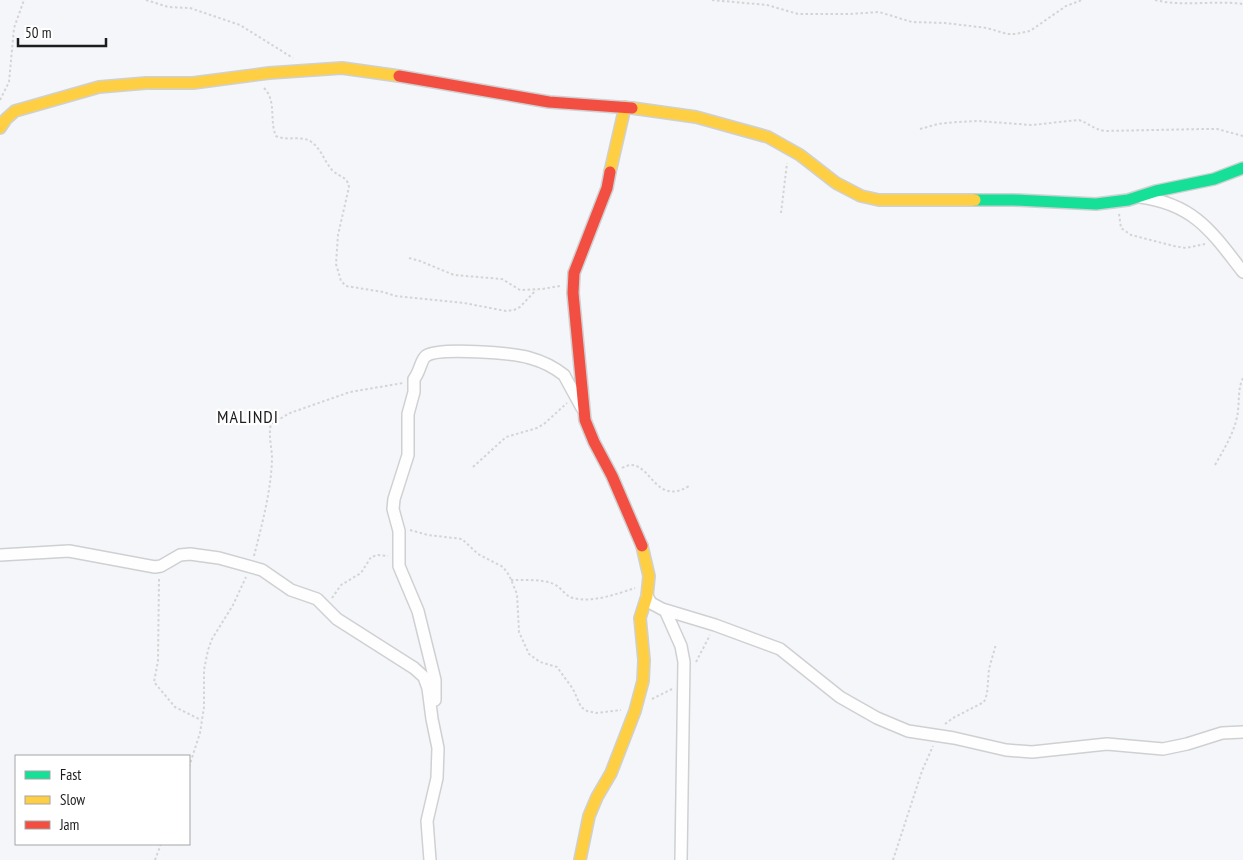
<svg xmlns="http://www.w3.org/2000/svg" width="1243" height="860" viewBox="0 0 1243 860" font-family="'PT Sans Narrow',sans-serif">
  <style>
    .lines { fill: none; stroke-linecap: round; stroke-linejoin: round }
    .street-casing { stroke: #cfd0d2; stroke-width: 14 }
    .fast-casing { stroke: #cfd0d2; stroke-width: 14 }
    .slow-casing { stroke: #cfd0d2; stroke-width: 14 }
    .jam-casing { stroke: #cfd0d2; stroke-width: 14 }
    .path { stroke: #d4d4d5; stroke-width: 2; stroke-dasharray: 2.5 2.5; stroke-linecap: butt }
    .street { stroke: #fefefe; stroke-width: 11 }
    .fast { stroke: #16e098; stroke-width: 11 }
    .slow { stroke: #ffcf43; stroke-width: 11 }
    .jam { stroke: #f24e42; stroke-width: 11 }
    .labels { text-anchor: middle; dominant-baseline: central; stroke-width: 4.5; stroke-linejoin: round; paint-order: stroke }
    .quarter-label { font-size: 18px; letter-spacing: 1px; fill: #1d1d1f; stroke: #fff }
  </style>
  <rect width="100%" height="100%" fill="#f5f6f9"/>
  <g class="lines">
    <g class="street-casing">
      <path id="street" d="M 1140,197 C 1194,204 1212,232 1243,272
        M 0,555 L 69,551 L 155,567 L 161,566 L 180,555 L 190,554 L 219,558 L 262,570 L 291,590 L 317,599 L 337,619 L 414,668 L 424,677 L 428,688 L 432,719 L 438,748 L 437,778 L 427,821 L 430,860
        M 647,596 L 651,603 L 662,609 L 715,625 L 780,649 L 840,697 L 877,718 L 908,731 L 954,738 L 1006,750 L 1032,752 L 1107,744 L 1163,749 L 1187,744 L 1222,733 L 1243,732
        M 665,610 L 681,646 L 684,662 L 681,860
        M 435,700 L 435,680 L 418,611 L 399,566 L 399,531 L 393,509 L 394,499 L 408,455 L 408,414 L 414,392 L 414,379 C 420,372 421,359 426,356 C 439,347 514,353 530,358 C 541,361 555,368 564,375 L 582,408"/>
    </g>
    <g class="fast-casing">
      <path id="fast" d="M 975,200 L 1014,200 L 1096,204 L 1128,200 L 1156,191 L 1214,179 L 1243,168"/>
    </g>
    <g class="slow-casing">
      <path id="slow" d="M 632,108 L 696,117 L 768,137 L 800,155 L 836,183 L 861,196 L 879,200 L 975,200
        M 0,128 L 6,119 L 15,111 L 99,87 L 146,83 L 193,83 L 269,73 L 342,68 L 399,76
        M 610,172 L 625,107
        M 580,860 L 589,816 L 597,797 L 611,773 L 635,711 L 643,681 L 644,660 L 640,618 L 647,596 L 649,576 L 642,546"/>
    </g>
    <g class="jam-casing">
      <path id="jam" d="M 399,76 L 549,102 L 632,108
        M 610,172 L 607,188 L 574,273 L 573,293 L 585,420 L 594,442 L 612,476 L 642,546"/>
    </g>
    <path class="path" d="M 146,0 L 168,7 L 190,8 L 240,25 L 293,58
      M 712,0 L 767,5 L 798,14 L 850,14 L 879,12 L 912,22 L 945,23 L 987,28 L 1007,34 L 1015,34 L 1030,31 L 1066,6 L 1082,0
      M 1155,0 C 1183,7 1214,0 1243,4
      M 264,88 C 277,101 269,121 276,136 C 286,141 298,136 308,140 C 321,146 324,162 333,171 C 341,178 347,176 349,187 L 338,235 L 336,264 L 341,281 L 346,286 L 383,292 L 396,296 L 464,303 L 506,311 L 514,310 L 520,307 L 536,290
      M 0,100 L 9,82 L 14,28 L 24,0
      M 920,129 L 938,124 L 957,122 L 978,121 L 1031,125 L 1079,120 C 1090,124 1093,129 1105,131 L 1204,129 L 1217,129 L 1243,136
      M 781,213 L 787,163
      M 1119,214 L 1121,228 L 1131,235 L 1174,246 L 1186,248 L 1205,244
      M 409,258 L 420,261 L 454,275 L 502,279 L 520,290 L 542,289 L 560,286
      M 1215,465 C 1224,449 1233,435 1237,417 C 1240,404 1237,390 1243,378
      M 473,467 L 506,437 L 537,428 L 544,424 L 567,403
      M 622,468 C 650,452 652,509 689,486
      M 410,530 L 428,535 L 462,539 L 478,554 L 503,567 L 509,575 L 517,594 L 519,632 L 529,654 L 540,662 L 557,667 L 573,689 L 581,707 L 587,711 L 596,713 L 621,710
      M 254,556 C 262,524 271,492 272,459 C 272,447 268,436 271,424 L 290,413 L 350,392 L 403,383
      M 159,579 L 158,661 L 154,682 L 175,707 L 201,720
      M 511,580 C 525,580 542,579 554,584 C 562,588 565,596 573,598 C 592,603 617,594 635,588
      M 332,598 L 341,585 L 361,573 L 371,557 L 378,555 L 388,556
      M 696,662 L 710,635
      M 652,699 L 672,689
      M 945,724 L 953,718 L 984,702 L 987,694 L 989,669 L 996,644
      M 189,767 L 200,733 L 204,707 L 204,670 L 208,650 L 212,639 L 233,605 L 246,577
      M 155,860 L 161,844
      M 893,860 L 922,771 L 933,746"/>
    <use href="#street" class="street"/>
    <use href="#fast" class="fast"/>
    <use href="#slow" class="slow"/>
    <use href="#jam" class="jam"/>
  </g>
  <g class="labels">
    <g class="quarter-label">
      <text x="248" y="416">MALINDI</text>
    </g>
  </g>
  <rect x="15" y="755" width="175" height="90" fill="#ffffff" stroke="#a5a5a5"/>
  <rect x="25" y="771" width="25" height="8" fill="#16e098" stroke="#a5a5a5"/>
  <text x="60" y="780" font-size="15" fill="#1d1d1f">Fast</text>
  <rect x="25" y="796" width="25" height="8" fill="#ffcf43" stroke="#a5a5a5"/>
  <text x="60" y="805" font-size="15" fill="#1d1d1f">Slow</text>
  <rect x="25" y="821" width="25" height="8" fill="#f24e42" stroke="#a5a5a5"/>
  <text x="60" y="830" font-size="15" fill="#1d1d1f">Jam</text>
  <path d="M18 38v8h88v-8" fill="none" stroke="#1d1d1f" stroke-width="2.5"/>
  <text x="25" y="38" font-size="15" fill="#1d1d1f" stroke="#ffffff" stroke-width="4" paint-order="stroke">50 m</text>
</svg>
